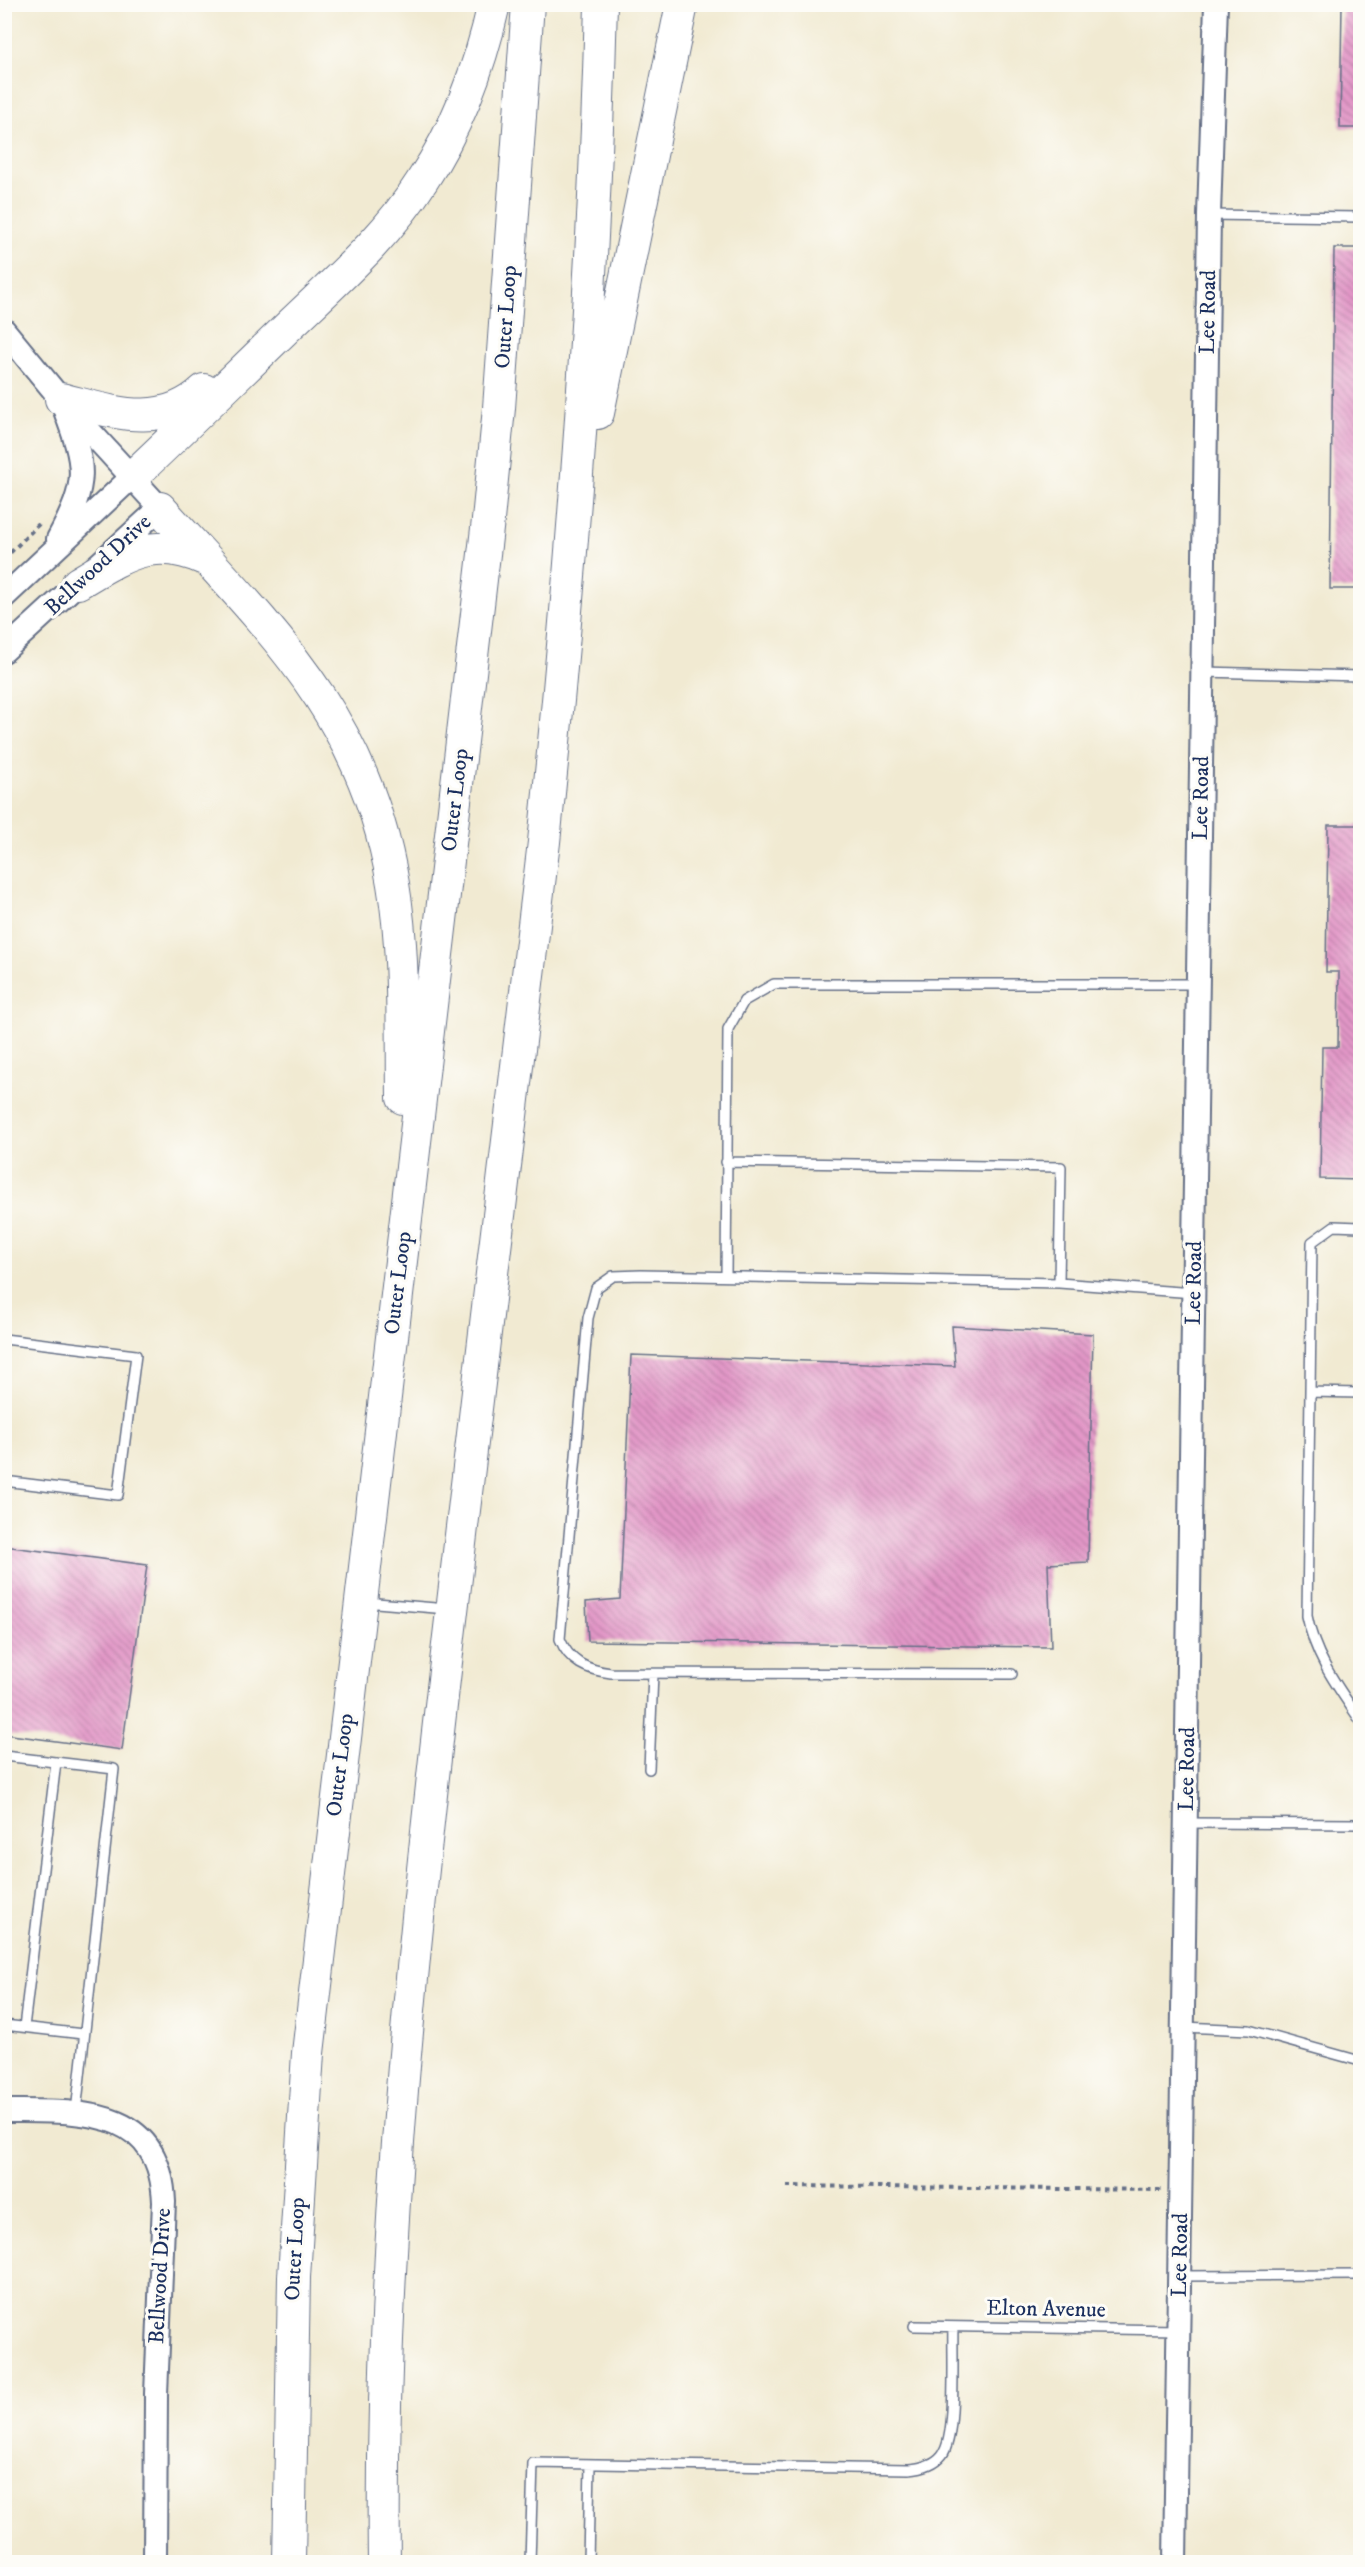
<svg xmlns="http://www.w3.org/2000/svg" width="1365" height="2567" viewBox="0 0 1365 2567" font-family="'IM FELL DW Pica',serif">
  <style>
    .building { fill: url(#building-back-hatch) }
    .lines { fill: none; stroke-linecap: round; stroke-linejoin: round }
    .service-casing { stroke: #667087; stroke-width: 12 }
    .tertiary-casing { stroke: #667087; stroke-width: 26 }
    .motorway-casing { stroke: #667087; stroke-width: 34 }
    .path { stroke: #667087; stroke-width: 4; stroke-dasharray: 4.5 4.5; stroke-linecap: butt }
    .service { stroke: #fff; stroke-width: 9 }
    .tertiary { stroke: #fff; stroke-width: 22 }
    .motorway { stroke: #fff; stroke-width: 32 }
    .labels { text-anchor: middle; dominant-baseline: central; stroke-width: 6; stroke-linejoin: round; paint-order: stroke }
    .street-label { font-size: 22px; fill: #1b2f5e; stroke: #fdfcf7 }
  </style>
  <defs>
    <pattern id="building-back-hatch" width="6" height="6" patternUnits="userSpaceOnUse" patternTransform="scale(1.5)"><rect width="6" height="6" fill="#e397c7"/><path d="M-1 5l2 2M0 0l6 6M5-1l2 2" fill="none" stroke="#b77ca5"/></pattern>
  </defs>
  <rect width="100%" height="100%" fill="#fdfcf7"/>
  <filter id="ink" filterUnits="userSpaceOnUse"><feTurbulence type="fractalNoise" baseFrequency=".0167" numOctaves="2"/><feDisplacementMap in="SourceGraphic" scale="12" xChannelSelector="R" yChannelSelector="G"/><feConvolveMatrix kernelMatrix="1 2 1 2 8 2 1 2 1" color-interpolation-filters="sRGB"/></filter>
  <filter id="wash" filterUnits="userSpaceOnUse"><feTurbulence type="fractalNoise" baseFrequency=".008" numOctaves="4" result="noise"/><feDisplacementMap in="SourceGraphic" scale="24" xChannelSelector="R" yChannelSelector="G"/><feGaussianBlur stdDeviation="1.35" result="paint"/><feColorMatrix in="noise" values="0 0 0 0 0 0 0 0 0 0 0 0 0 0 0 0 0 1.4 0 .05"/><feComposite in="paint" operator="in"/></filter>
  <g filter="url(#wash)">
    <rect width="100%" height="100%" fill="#f1ead2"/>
    <g id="blocks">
      <path class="building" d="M 1342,4 L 1360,4 L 1360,128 L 1340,128 Z
        M 1334,248 L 1360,248 L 1360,589 L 1330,589 Z
        M 1328,825 L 1360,825 L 1360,1180 L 1320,1179 L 1322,1047 L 1338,1047 L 1339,972 L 1326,972 Z
        M 952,1326 L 1093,1334 L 1088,1562 L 1048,1564 L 1051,1647 L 588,1641 L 586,1602 L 620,1599 L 631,1355 L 955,1366 Z
        M 4,1546 L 147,1565 L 122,1750 L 4,1734 Z"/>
    </g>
  </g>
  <g filter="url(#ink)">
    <use href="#blocks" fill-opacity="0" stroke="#667087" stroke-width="1.5"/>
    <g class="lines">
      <g class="service-casing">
        <path id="service" d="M 1209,215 L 1360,217
          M 1204,672 L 1360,676
          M 726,1162 L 1061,1167 L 1059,1283
          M 1360,1227 L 1334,1226 L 1312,1242 L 1307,1616 C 1315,1657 1337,1686 1360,1720
          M 726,1276 L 728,1029 L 744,1001 L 774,984 L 1198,984
          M 4,1339 L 136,1355 L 118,1495 L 4,1481
          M 1310,1392 L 1360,1393
          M 365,1602 L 447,1609
          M 1012,1674 L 611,1673 C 587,1670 569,1662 560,1639 L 588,1318 L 596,1288 L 613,1276 L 641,1275 L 1059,1283 L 1194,1293
          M 4,1756 L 114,1769 L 76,2112
          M 649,1769 L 653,1674
          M 1186,1823 L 1360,1824
          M 4,2025 L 83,2034
          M 24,2027 L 56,1762
          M 1183,2027 L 1249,2030 L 1360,2061
          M 1179,2276 L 1360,2275
          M 914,2326 L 1179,2330
          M 530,2562 L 533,2463 L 909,2469 C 921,2468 934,2465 942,2455 C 957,2437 952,2354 953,2327
          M 588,2562 L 590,2464"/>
      </g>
      <g class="tertiary-casing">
        <path id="tertiary" d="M 4,330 L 64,403 L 160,508 L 4,651
          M 58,539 C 89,482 86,467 64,408
          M 4,597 L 132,477
          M 4,2111 C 77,2112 160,2104 164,2202 L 156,2394 L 155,2562
          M 1175,2562 L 1209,215 L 1216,4"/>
      </g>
      <g class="motorway-casing">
        <path id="motorway" d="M 61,399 C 111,411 160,431 204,390
          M 598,413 L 682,4
          M 132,477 C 186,426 239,374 293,322 C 339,278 388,235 422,181 C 458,127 480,67 494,4
          M 160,508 C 269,628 365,716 393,884 C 405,955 402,1027 403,1098
          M 78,583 C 125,555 153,535 207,560
          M 289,2562 L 294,2277 L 308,2053 L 488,520 L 499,408 L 528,4
          M 384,2562 C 380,2252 412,1953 448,1645 C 479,1377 512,1110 544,842 C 573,564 594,284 601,4"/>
      </g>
      <path class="path" d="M 4,559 L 39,524
        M 787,2186 L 1162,2190"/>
      <use href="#service" class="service"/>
      <use href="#tertiary" class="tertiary"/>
      <use href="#motorway" class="motorway"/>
    </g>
  </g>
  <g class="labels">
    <g class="street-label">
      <text transform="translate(1208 312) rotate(-89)">Lee Road</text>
      <text transform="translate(506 317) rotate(-86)">Outer Loop</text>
      <text transform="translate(98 565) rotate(-43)">Bellwood Drive</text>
      <text transform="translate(1201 798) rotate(-89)">Lee Road</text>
      <text transform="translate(455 800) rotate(-83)">Outer Loop</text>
      <text transform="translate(398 1283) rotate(-83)">Outer Loop</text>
      <text transform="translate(1194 1283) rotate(-89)">Lee Road</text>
      <text transform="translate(340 1765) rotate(-83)">Outer Loop</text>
      <text transform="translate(1187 1769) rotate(-89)">Lee Road</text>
      <text transform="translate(295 2249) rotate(-87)">Outer Loop</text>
      <text transform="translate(1180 2255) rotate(-89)">Lee Road</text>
      <text transform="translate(160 2276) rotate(-87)">Bellwood Drive</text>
      <text transform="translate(1046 2309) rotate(1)">Elton Avenue</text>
    </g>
  </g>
  <rect width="1365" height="2567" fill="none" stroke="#fdfcf7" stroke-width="24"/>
</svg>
